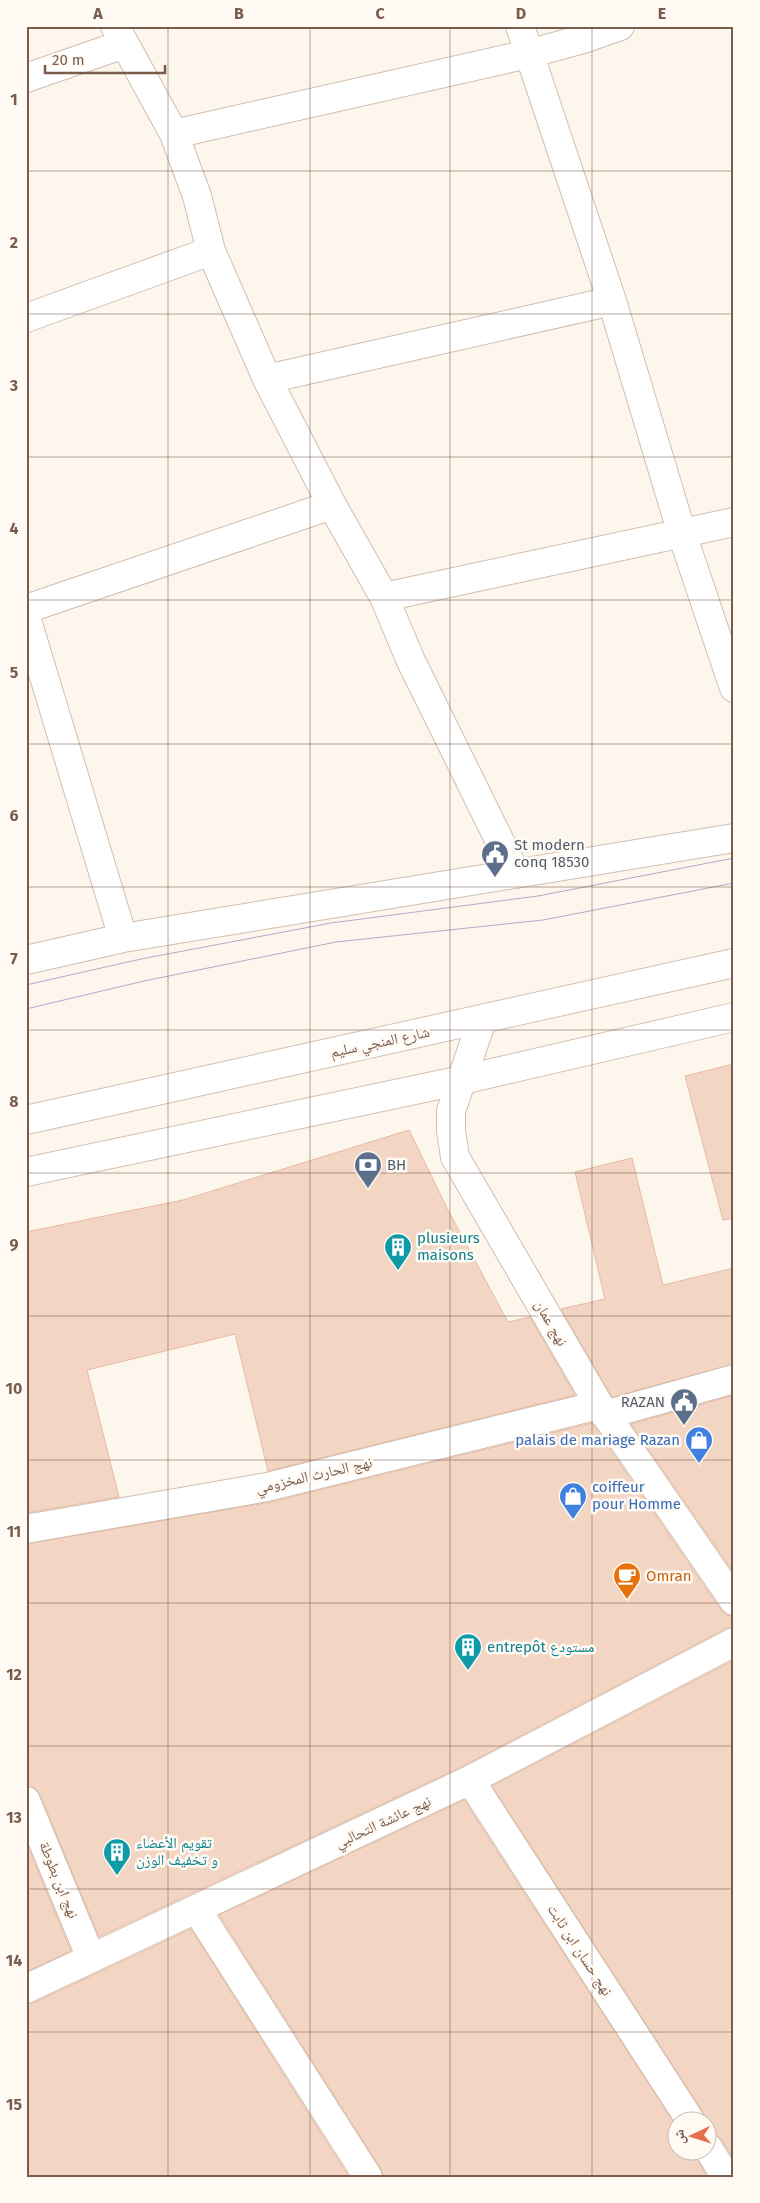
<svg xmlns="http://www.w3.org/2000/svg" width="760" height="2203" viewBox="0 0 760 2203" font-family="'Fira Sans','Noto Naskh Arabic',sans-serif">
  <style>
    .building { fill: #f3d5c3; stroke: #e6bba3 }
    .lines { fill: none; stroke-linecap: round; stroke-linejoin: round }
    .street-casing { stroke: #d1beb0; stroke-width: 30 }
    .secondary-casing { stroke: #d6c0b0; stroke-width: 30 }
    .street { stroke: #fff; stroke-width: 28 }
    .secondary { stroke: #fff; stroke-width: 28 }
    .tram { stroke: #b9a8c9; stroke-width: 1 }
    .grid { fill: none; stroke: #7a5c4d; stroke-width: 1; stroke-opacity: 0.55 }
    .labels { text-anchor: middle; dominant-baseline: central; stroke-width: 5; stroke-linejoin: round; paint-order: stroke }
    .service-label { font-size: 15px; fill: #4e5e75; stroke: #fffaf3; text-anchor: start }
    .street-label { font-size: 15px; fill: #7a5c4d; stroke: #fffaf3 }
    .culture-label { font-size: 15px; fill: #0d838f; stroke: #fffaf3; text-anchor: start }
    .shop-label { font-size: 15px; fill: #366cbe; stroke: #fffaf3; text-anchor: end }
    .food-label { font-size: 15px; fill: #c56008; stroke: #fffaf3; text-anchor: start }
    .neatline { fill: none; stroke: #7a5c4d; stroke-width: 2 }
    .grid-label { font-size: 16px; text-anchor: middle; font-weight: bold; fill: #7a5c4d }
  </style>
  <rect width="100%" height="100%" fill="#fdf6ec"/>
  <path class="building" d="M 734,1064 L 734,1218 L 723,1220 L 685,1076 Z
    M 409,1130 L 448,1210 L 508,1322 L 530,1317 L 575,1395 L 268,1471 L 235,1334 L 87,1370 L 119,1497 L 26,1513 L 26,1232 L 183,1200 Z
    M 632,1158 L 663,1285 L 734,1268 L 734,1364 L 612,1397 L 561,1309 L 605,1299 L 575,1172 Z
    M 734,1395 L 734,1573 L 631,1424 Z
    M 592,1423 L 721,1610 L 727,1615 L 734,1616 L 734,1627 L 727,1628 L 463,1766 L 99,1937 L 40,1795 L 35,1788 L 26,1786 L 26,1544 L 271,1502 Z
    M 734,1660 L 734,2160 L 721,2139 L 715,2134 L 708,2132 L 708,2120 L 705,2120 L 703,2112 L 492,1786 Z
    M 464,1800 L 678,2129 L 678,2150 L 693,2150 L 707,2177 L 384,2177 L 381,2169 L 219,1915 Z
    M 26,1842 L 71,1951 L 26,1972 Z
    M 191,1929 L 349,2177 L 26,2177 L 26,2004 L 33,2003 Z"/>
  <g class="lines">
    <g class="street-casing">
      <path id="street" d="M 115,26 L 174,134 L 197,196 L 211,251 L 267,379 L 332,505 L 384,597 L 411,661 L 516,874
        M 520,26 L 612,301 L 682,534 L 734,688
        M 26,78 L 124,44
        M 174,134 L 528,54 L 583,39 L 620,26
        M 26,318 L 211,251
        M 267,379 L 612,301
        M 384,597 L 734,522
        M 26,609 L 332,505
        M 26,617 L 123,938
        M 26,960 L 123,938 L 734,838
        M 482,1020 L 451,1111 L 451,1131 L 455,1157 L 599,1405 L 734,1601
        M 605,1415 L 734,1379
        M 26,1529 L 267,1487 L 599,1405
        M 470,1780 L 690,2120
        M 26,1801 L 91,1958
        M 197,1910 L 368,2177
        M 26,1989 L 470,1780 L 734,1642
        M 708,2148 L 726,2177"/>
    </g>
    <g class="secondary-casing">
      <path id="secondary" d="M 26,1120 L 734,963
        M 26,1172 L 462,1080 L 734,1017"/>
    </g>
    <use href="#street" class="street"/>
    <use href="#secondary" class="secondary"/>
    <path class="tram" d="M 26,985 L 141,959 L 331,923 L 538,896 L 734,858
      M 26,1009 L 144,981 L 336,942 L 543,920 L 734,883"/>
  </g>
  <path class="grid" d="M 168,26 L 168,2177M 310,26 L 310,2177M 450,26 L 450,2177M 592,26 L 592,2177M 26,171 L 734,171M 26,314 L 734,314M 26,457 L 734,457M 26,600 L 734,600M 26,744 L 734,744M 26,887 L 734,887M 26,1030 L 734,1030M 26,1173 L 734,1173M 26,1316 L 734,1316M 26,1460 L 734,1460M 26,1603 L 734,1603M 26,1746 L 734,1746M 26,1889 L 734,1889M 26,2032 L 734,2032"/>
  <defs>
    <g id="civic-pin" transform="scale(1.4375)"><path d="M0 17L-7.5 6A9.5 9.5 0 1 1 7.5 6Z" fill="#5c6f8a" stroke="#fffaf3"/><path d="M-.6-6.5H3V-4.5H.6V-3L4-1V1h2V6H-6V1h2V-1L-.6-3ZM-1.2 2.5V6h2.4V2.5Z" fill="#fff"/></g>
    <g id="bank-pin" transform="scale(1.4375)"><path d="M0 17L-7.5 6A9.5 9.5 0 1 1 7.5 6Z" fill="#5c6f8a" stroke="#fffaf3"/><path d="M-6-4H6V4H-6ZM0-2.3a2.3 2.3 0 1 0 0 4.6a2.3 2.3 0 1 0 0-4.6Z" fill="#fff"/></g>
    <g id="building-pin" transform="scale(1.4375)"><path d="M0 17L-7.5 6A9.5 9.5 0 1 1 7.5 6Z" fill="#0f9aa8" stroke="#fffaf3"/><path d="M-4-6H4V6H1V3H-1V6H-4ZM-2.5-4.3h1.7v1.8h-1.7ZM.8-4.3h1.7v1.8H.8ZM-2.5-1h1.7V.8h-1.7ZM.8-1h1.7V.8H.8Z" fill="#fff"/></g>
    <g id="shop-pin" transform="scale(1.4375)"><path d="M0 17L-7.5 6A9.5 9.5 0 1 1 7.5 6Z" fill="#3f7fe0" stroke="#fffaf3"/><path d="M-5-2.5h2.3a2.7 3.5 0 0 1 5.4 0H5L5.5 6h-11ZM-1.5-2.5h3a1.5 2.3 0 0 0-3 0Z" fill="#fff"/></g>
    <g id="cafe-pin" transform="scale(1.4375)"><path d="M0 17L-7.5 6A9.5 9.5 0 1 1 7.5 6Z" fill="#e8710a" stroke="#fffaf3"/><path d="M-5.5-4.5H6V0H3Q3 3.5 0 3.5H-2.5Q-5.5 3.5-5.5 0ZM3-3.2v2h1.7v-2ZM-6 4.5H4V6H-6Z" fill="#fff"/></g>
  </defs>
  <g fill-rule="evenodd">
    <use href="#civic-pin" x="495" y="854"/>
    <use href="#bank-pin" x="368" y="1165"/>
    <use href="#building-pin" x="398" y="1247"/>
    <use href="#civic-pin" x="684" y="1402"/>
    <use href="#shop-pin" x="699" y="1440"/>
    <use href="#shop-pin" x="573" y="1496"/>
    <use href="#cafe-pin" x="627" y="1576"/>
    <use href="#building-pin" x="468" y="1647"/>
    <use href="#building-pin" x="117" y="1852"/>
  </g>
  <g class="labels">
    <g class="service-label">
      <text x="514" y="845">St modern<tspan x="514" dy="17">conq 18530</tspan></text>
      <text x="387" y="1165">BH</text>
      <text x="665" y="1402" text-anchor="end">RAZAN</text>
    </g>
    <g class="street-label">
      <text transform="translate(380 1042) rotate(-12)">شارع المنجي سليم</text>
      <text transform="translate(551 1323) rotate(60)">نهج عمان</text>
      <text transform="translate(314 1475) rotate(-13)">نهج الحارث المخزومي</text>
      <text transform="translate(383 1822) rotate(-25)">نهج عائشة التحالبي</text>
      <text transform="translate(59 1880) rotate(68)">نهج ابن بطوطة</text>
      <text transform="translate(580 1950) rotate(57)">نهج حسان ابن ثابت</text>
    </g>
    <g class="culture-label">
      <text x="417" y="1238">plusieurs<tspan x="417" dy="17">maisons</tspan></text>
      <text x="487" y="1647">entrepôt مستودع</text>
      <text x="136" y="1843">تقويم الأعضاء<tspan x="136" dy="17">و تخفيف الوزن</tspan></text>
    </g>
    <g class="shop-label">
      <text x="680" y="1440">palais de mariage Razan</text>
      <text x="592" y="1487" text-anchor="start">coiffeur<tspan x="592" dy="17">pour Homme</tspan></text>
    </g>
    <g class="food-label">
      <text x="646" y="1576">Omran</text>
    </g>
  </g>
  <rect width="760" height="2203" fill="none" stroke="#fffaf3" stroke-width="55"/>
  <g transform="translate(692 2136) rotate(266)"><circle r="24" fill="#fffaf3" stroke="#cabbb1"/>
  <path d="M0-4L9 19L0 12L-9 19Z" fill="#e76f51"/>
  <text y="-8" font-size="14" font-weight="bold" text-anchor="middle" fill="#7a5c4d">ش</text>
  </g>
  <path d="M45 65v8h120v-8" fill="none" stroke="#7a5c4d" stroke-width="2.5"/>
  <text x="52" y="65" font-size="15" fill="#7a5c4d" stroke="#fffaf3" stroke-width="4" paint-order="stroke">20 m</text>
  <rect x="28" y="28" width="704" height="2148" class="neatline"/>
  <g class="grid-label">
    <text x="98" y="19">A</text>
    <text x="239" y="19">B</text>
    <text x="380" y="19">C</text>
    <text x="521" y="19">D</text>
    <text x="662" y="19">E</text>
    <text x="14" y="105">1</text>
    <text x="14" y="248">2</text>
    <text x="14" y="391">3</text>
    <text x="14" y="534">4</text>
    <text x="14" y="678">5</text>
    <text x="14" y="821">6</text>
    <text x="14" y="964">7</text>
    <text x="14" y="1107">8</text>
    <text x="14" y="1250">9</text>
    <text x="14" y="1394">10</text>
    <text x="14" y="1537">11</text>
    <text x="14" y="1680">12</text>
    <text x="14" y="1823">13</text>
    <text x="14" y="1966">14</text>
    <text x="14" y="2110">15</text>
  </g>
</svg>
